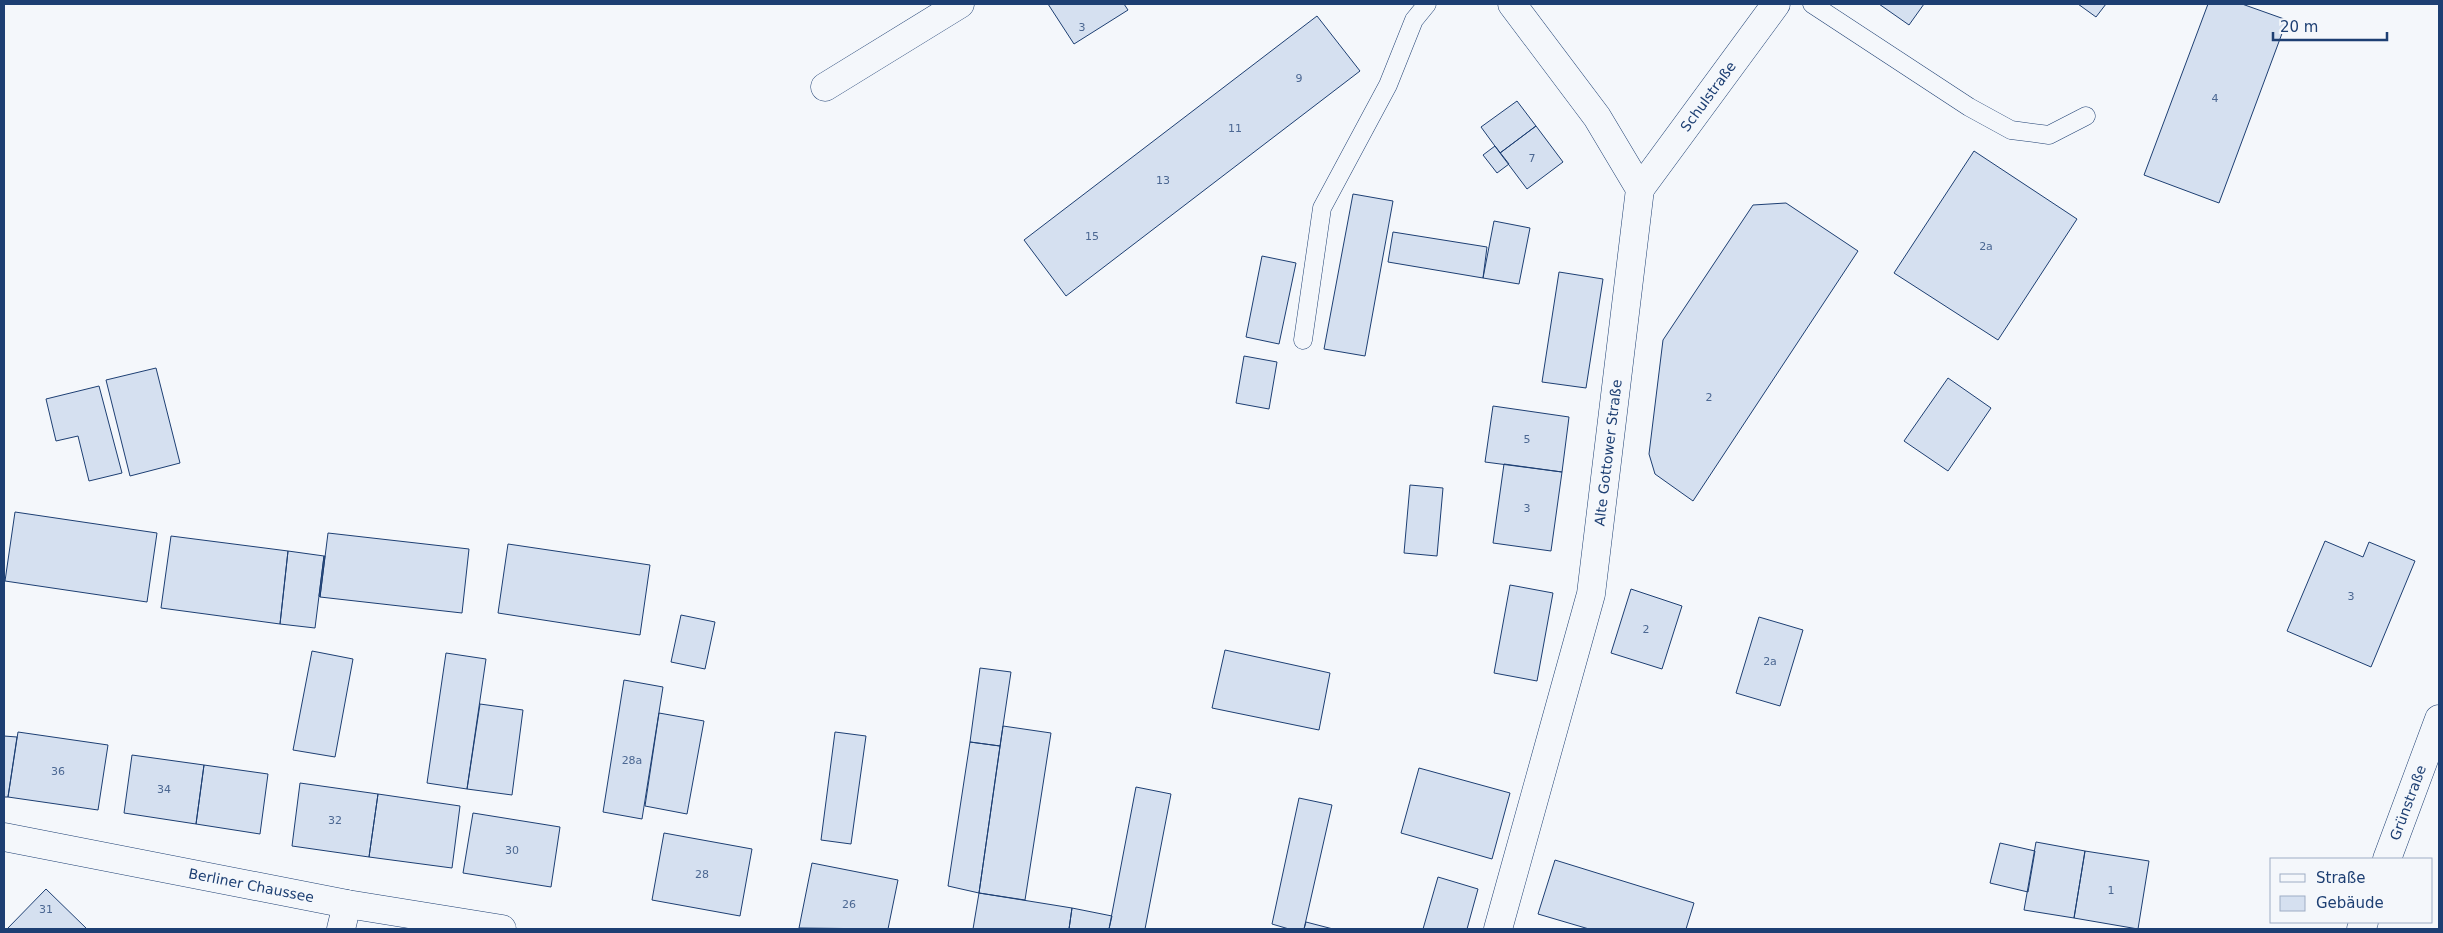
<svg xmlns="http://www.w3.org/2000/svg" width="2443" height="933" viewBox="0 0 2443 933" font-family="'DejaVu Sans',sans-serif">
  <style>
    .building { fill: #d5e0f0; stroke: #1d3f73 }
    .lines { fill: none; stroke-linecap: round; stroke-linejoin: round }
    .service-casing { stroke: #1d3f73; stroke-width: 19 }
    .minor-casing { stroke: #1d3f73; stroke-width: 29 }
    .tertiary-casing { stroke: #1d3f73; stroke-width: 29 }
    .service { stroke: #f4f7fb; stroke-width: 18 }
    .minor { stroke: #f4f7fb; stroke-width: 28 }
    .tertiary { stroke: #f4f7fb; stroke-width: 28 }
    .labels { text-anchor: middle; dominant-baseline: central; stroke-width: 4; stroke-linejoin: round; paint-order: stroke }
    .number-label { font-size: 11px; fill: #4b6792 }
    .street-label { font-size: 14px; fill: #1d3f73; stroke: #f4f7fb }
  </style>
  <rect width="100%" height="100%" fill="#f4f7fb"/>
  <path class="building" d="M 1048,4 L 1124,4 L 1128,10 L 1074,44 Z
    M 1879,4 L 1924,4 L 1909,25 Z
    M 2078,4 L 2106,4 L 2096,17 Z
    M 2208,4 L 2242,4 L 2287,20 L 2219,203 L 2144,175 Z
    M 1317,16 L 1360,71 L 1066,296 L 1024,240 Z
    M 1517,101 L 1536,126 L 1500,153 L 1481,127 Z
    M 1536,126 L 1563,162 L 1527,189 L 1500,153 Z
    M 1495,146 L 1509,164 L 1497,173 L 1483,155 Z
    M 1974,151 L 2077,219 L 1998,340 L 1894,273 Z
    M 1353,194 L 1393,201 L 1365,356 L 1324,349 Z
    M 1786,203 L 1858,251 L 1693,501 L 1655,474 L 1649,454 L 1663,340 L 1753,205 Z
    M 1494,221 L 1530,228 L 1519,284 L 1483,278 Z
    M 1393,232 L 1487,247 L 1483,278 L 1388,262 Z
    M 1262,256 L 1296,263 L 1279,344 L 1246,337 Z
    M 1559,272 L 1603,279 L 1586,388 L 1542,382 Z
    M 1244,356 L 1277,362 L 1269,409 L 1236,403 Z
    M 156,368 L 180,463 L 130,476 L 106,380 Z
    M 1948,378 L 1991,408 L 1948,471 L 1904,441 Z
    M 99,386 L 122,473 L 89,481 L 78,436 L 56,441 L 46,399 Z
    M 1493,406 L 1569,417 L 1562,472 L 1485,462 Z
    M 1504,464 L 1562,472 L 1551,551 L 1493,543 Z
    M 1410,485 L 1443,488 L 1437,556 L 1404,553 Z
    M 15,512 L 157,533 L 147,602 L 5,581 Z
    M 328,533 L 469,549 L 462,613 L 320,597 Z
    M 171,536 L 288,551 L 280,624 L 161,608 Z
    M 2325,541 L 2363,557 L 2369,542 L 2415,561 L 2371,667 L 2287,631 Z
    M 508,544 L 650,565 L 640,635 L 498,613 Z
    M 288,551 L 324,556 L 315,628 L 280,624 Z
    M 324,556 L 325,556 L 320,597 L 319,596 Z
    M 1510,585 L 1553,593 L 1537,681 L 1494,673 Z
    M 1631,589 L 1682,606 L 1662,669 L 1611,653 Z
    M 681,615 L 715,622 L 705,669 L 671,662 Z
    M 1759,617 L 1803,630 L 1780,706 L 1736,693 Z
    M 1225,650 L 1330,673 L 1319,730 L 1212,708 Z
    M 312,651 L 353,659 L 335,757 L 293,750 Z
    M 446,653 L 486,659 L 467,789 L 427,783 Z
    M 980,668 L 1011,672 L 1000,746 L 970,742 Z
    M 624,680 L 663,687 L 642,819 L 603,812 Z
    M 480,704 L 523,710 L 512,795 L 467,789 Z
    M 659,713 L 704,721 L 687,814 L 645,806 Z
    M 1003,726 L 1051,733 L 1025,900 L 979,893 Z
    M 18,732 L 108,745 L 98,810 L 8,797 Z
    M 835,732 L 866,736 L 851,844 L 821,840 Z
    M 4,736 L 17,737 L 8,797 L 4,797 Z
    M 970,742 L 1000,746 L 979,893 L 948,886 Z
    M 132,755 L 204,765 L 196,824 L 124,813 Z
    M 204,765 L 268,774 L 260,834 L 196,824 Z
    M 1419,768 L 1510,793 L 1492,859 L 1401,833 Z
    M 300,783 L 378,794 L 369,857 L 292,846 Z
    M 1136,787 L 1171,794 L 1145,929 L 1109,929 Z
    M 378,794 L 460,806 L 452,868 L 369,857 Z
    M 1299,798 L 1332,805 L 1304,929 L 1289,929 L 1272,924 Z
    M 473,813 L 560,827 L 551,887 L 463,873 Z
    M 664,833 L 752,849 L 740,916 L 652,900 Z
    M 2036,842 L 2085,851 L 2074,918 L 2024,910 Z
    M 2000,843 L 2035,851 L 2028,892 L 1990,883 Z
    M 2085,851 L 2149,861 L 2138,929 L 2074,918 Z
    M 1555,860 L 1694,903 L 1686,929 L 1589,929 L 1538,914 Z
    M 812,863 L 898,880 L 888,929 L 799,928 Z
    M 1438,877 L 1478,889 L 1467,929 L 1423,929 Z
    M 46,889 L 87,929 L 7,929 Z
    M 979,893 L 1072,908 L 1069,929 L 973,929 Z
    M 1072,908 L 1112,916 L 1109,929 L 1069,929 Z
    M 1306,922 L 1333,929 L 1304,929 Z"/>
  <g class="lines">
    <g class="service-casing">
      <path id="service" d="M 1812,4 L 1969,107 L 2011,130 L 2049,135 L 2086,116
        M 1303,340 L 1322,208 L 1388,85 L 1414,20 L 1427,4"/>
    </g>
    <g class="minor-casing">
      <g id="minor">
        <path d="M 825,87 L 960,4"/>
        <path id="s1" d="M 1640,189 L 1776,4"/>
        <path id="s2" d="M 2387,859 L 2439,719"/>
        <path d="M 341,929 L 347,904"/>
        <path id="s3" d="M 1498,929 L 1591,594 L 1640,189 L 1597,117 L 1512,4"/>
        <path d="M 2361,929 L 2364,922"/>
      </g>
    </g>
    <g class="tertiary-casing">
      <g id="tertiary">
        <path id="s4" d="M 4,837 L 347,904 L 502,929"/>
      </g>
    </g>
    <use href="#service" class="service"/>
    <use href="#minor" class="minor"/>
    <use href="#tertiary" class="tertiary"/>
  </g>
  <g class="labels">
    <g class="number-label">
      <text x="1082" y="27">3</text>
      <text x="1299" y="78">9</text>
      <text x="2215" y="98">4</text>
      <text x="1235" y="128">11</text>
      <text x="1532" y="158">7</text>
      <text x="1163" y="180">13</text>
      <text x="1092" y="236">15</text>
      <text x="1986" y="246">2a</text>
      <text x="1709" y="397">2</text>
      <text x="1527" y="439">5</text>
      <text x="1527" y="508">3</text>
      <text x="2351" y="596">3</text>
      <text x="1646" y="629">2</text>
      <text x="1770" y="661">2a</text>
      <text x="632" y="760">28a</text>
      <text x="58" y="771">36</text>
      <text x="164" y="789">34</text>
      <text x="335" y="820">32</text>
      <text x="512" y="850">30</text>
      <text x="702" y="874">28</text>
      <text x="2111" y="890">1</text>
      <text x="849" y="904">26</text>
      <text x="46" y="909">31</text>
    </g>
    <g class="street-label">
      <text stroke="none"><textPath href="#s1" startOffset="115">Schulstraße</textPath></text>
      <text stroke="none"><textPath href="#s3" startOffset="490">Alte Gottower Straße</textPath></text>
      <text stroke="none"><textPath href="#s2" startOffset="60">Grünstraße</textPath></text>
      <text stroke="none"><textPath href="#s4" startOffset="252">Berliner Chaussee</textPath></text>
    </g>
  </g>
  <rect width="2443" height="933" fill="none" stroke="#1d3f73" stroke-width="10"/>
  <rect x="2270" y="858" width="162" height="65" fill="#f4f7fb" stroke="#9eadc5"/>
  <rect x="2280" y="874" width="25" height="8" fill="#f4f7fb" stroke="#9eadc5"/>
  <text x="2316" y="883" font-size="15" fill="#1d3f73">Straße</text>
  <rect x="2280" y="896" width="25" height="15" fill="#d5e0f0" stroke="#9eadc5"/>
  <text x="2316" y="908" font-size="15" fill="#1d3f73">Gebäude</text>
  <path d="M2273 32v8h114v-8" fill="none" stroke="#1d3f73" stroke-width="2.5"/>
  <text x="2280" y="32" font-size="15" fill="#1d3f73" stroke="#f4f7fb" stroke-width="4" paint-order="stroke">20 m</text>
</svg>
